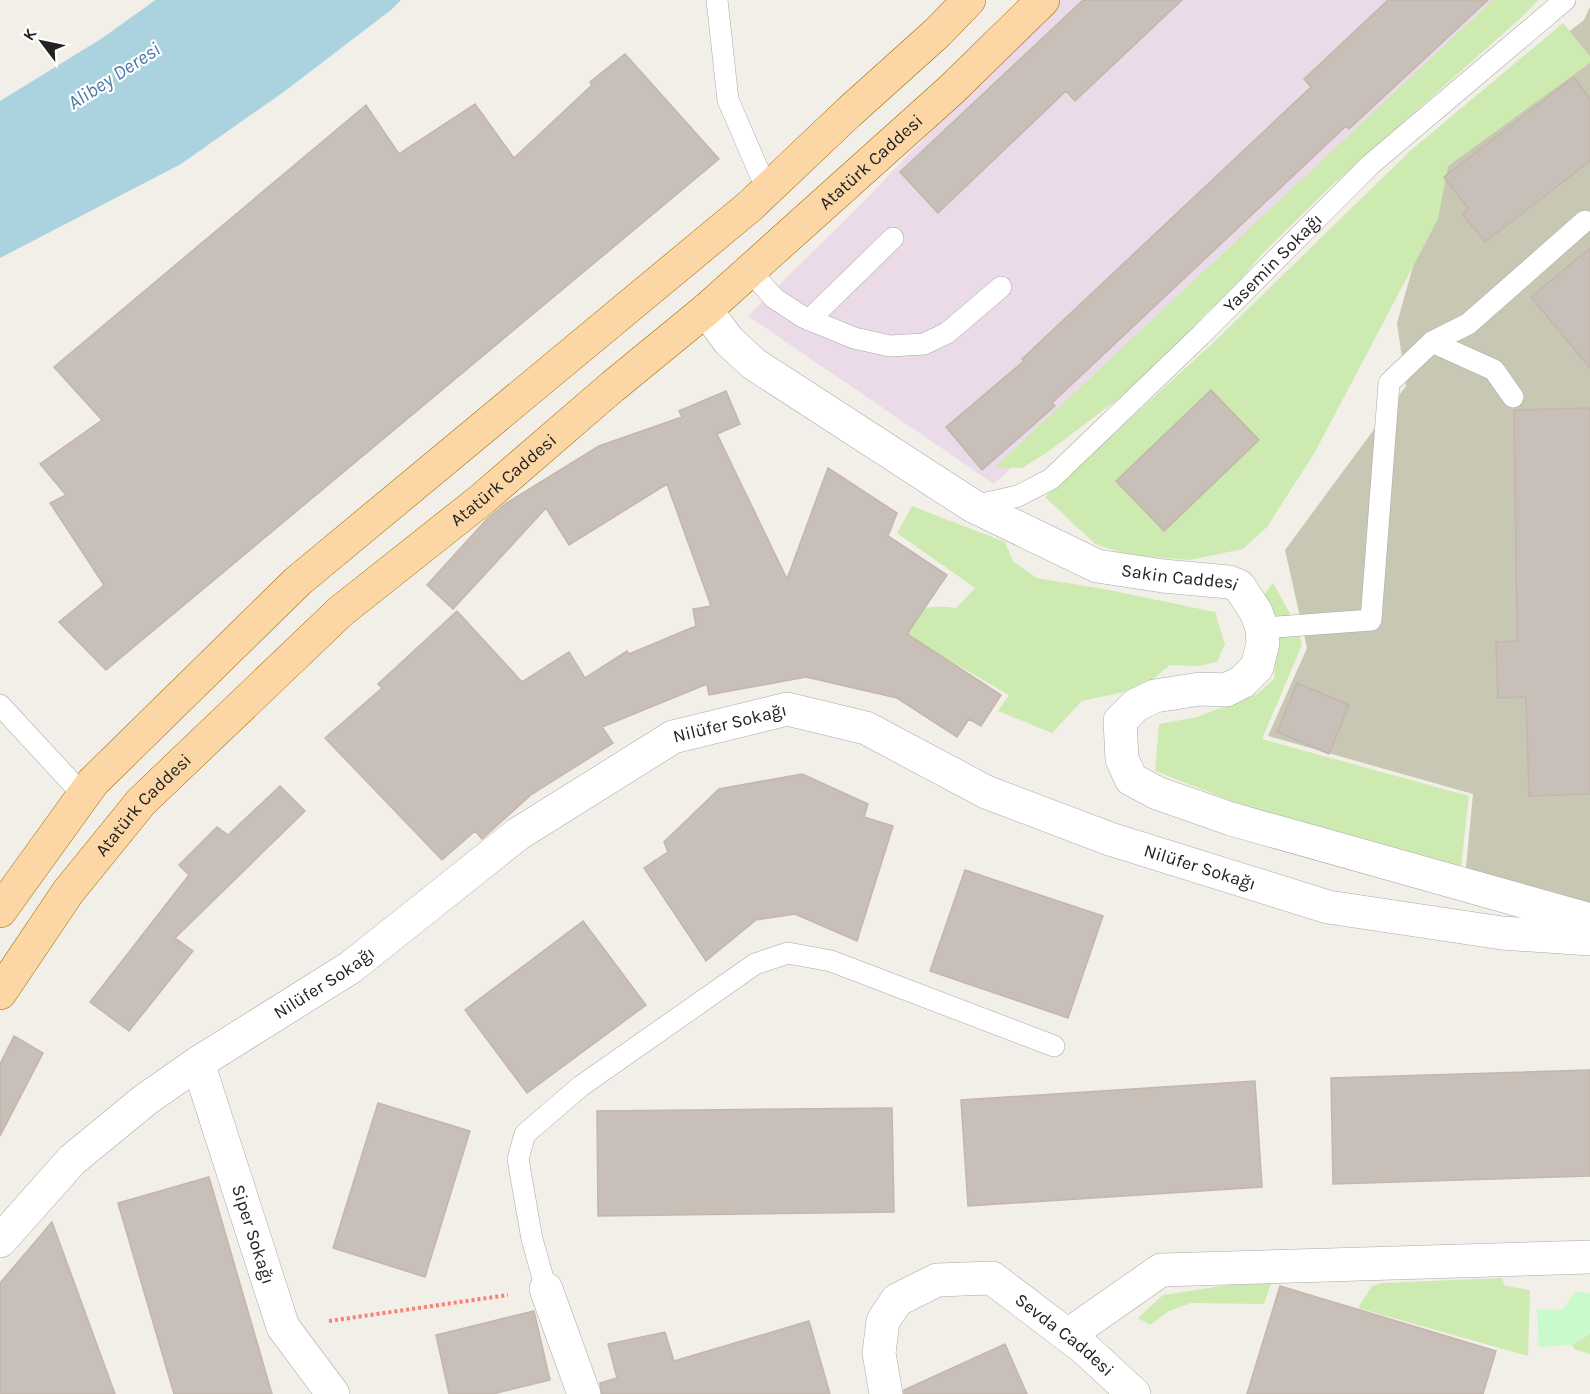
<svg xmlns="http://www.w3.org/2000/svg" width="1590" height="1394" viewBox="0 0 1590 1394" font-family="Karla,sans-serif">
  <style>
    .industrial { fill: #ebdbe8 }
    .construction { fill: #c7c7b4 }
    .grass { fill: #cdebb0 }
    .park { fill: #c8facc }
    .water { fill: #aad3df }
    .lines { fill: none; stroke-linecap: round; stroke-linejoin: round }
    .river { stroke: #aad3df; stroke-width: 80 }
    .building { fill: #c7bfb8; stroke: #c4b6ab; stroke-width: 1.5 }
    .service-casing { stroke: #a9a9a9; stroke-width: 22 }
    .minor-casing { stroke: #a9a9a9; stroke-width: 34 }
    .tertiary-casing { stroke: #a9a9a9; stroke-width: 34 }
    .primary-casing { stroke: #a06b00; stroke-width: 34 }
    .path { stroke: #fa8072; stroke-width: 4; stroke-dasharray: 3 3; stroke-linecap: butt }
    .service { stroke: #fff; stroke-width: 21 }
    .minor { stroke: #fff; stroke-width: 33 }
    .tertiary { stroke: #fff; stroke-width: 33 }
    .primary { stroke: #fcd6a4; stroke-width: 33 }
    .labels { text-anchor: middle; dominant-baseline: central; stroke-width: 4.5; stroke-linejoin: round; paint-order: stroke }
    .street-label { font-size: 18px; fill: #222; stroke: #fff }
    .water-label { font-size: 20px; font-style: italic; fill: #4a7aab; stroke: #fff }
  </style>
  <rect width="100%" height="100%" fill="#f2efe9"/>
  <path class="industrial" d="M 1056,0 L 1505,0 L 994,484 L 748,316 L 869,196 Z"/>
  <path class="construction" d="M 1590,7 L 1590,908 L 1477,897 L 1466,867 L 1473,794 L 1268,736 L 1307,648 L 1285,550 L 1406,386 L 1397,323 L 1454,121 L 1584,20 Z"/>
  <path class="grass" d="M 1493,0 L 1538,0 L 1523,16 L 1328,189 L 1261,255 L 1228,295 L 1208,311 L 1172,351 L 1118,399 L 1048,452 L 1022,468 L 995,467 Z
    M 1563,23 L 1590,56 L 1590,63 L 1448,166 L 1438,219 L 1315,452 L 1267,527 L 1243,549 L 1189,560 L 1128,555 L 1095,544 L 1045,497 L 1215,341 L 1410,151 Z
    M 912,506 L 1005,542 L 1013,561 L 1037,578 L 1104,589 L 1215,612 L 1225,644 L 1217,662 L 1199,666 L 1170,665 L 1142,688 L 1082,701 L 1052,733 L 998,711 L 1009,695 L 919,643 L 900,669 L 894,618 C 918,610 930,604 956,608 L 975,588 L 897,533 Z
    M 1273,583 L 1298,628 L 1302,645 L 1262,739 L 1469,796 L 1461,866 L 1437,882 L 1155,771 L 1159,724 L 1197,717 L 1257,694 L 1274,679 L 1277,629 L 1262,597 Z
    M 1273,1278 L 1264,1304 L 1191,1303 L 1169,1311 L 1150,1325 L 1138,1318 L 1163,1295 Z
    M 1502,1278 L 1505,1286 L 1530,1290 L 1528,1356 L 1358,1308 L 1372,1286 L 1383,1283 Z
    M 1590,1334 L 1590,1354 L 1574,1349 L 1572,1345 Z"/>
  <path class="park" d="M 1575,1292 L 1590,1293 L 1590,1334 L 1572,1345 L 1539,1347 L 1537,1310 L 1563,1309 Z"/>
  <path class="water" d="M 255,0 L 401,0 L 391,10 L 285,91 L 181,164 L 0,258 L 0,151 L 78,108 L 241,12 Z"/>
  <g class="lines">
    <path class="river" d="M 0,148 L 125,71 L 224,0"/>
  </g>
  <path class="building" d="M 1083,0 L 1182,0 L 1075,101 L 1066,91 L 938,213 L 900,172 Z
    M 1388,0 L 1488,0 L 1349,129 L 1346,126 L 1052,403 L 1055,406 L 982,470 L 946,427 L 1024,361 L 1022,359 L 1311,87 L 1304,79 Z
    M 625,54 L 719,159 L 106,670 L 59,622 L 104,585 L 50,503 L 66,495 L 40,464 L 102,420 L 54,367 L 366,105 L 399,154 L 475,104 L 514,158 L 592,85 L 590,82 Z
    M 1574,77 L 1590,99 L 1590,161 L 1485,242 L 1463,215 L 1468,208 L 1444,177 Z
    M 1590,248 L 1590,368 L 1531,297 Z
    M 1211,390 L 1259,440 L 1164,531 L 1116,481 Z
    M 726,391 L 740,424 L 717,434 L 787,579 L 828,468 L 897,513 L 888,536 L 947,575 L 907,634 L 1001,695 L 981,726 L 969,719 L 957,737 L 897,698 L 806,677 L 709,695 L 707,684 L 602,727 L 613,743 L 532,794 L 482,839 L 475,831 L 442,860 L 325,738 L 382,688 L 378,684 L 457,611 L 522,682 L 569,652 L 585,678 L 627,651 L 629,654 L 696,626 L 693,609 L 711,606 L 667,484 L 569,545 L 546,508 L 453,609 L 427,585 L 486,520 L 505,504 L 599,446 L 682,417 L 679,411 Z
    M 1590,408 L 1590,794 L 1529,796 L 1526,697 L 1498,698 L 1496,642 L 1517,641 L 1514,410 Z
    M 1297,683 L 1349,705 L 1329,754 L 1277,732 Z
    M 802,774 L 868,804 L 864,817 L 893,826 L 857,941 L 795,914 L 756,920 L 706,961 L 644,868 L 668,852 L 664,842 L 719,789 Z
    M 280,786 L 305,811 L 175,938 L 193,951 L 129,1031 L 90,1002 L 189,875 L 179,865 L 217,827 L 228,835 Z
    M 965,870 L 1103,916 L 1068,1018 L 930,971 Z
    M 583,921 L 646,1005 L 527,1093 L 465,1010 Z
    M 14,1036 L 43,1053 L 0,1136 L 0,1064 Z
    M 1590,1070 L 1590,1176 L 1333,1184 L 1331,1078 Z
    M 1255,1081 L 1262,1187 L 968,1206 L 961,1100 Z
    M 378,1103 L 470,1131 L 425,1277 L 333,1248 Z
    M 892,1108 L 894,1212 L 598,1216 L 597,1111 Z
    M 209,1177 L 272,1394 L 174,1394 L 118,1203 Z
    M 52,1222 L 115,1394 L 0,1394 L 0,1283 Z
    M 1280,1286 L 1496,1351 L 1483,1394 L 1247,1394 Z
    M 534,1311 L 550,1380 L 493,1394 L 449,1394 L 436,1335 Z
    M 809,1321 L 830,1394 L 602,1394 L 600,1383 L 617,1378 L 608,1344 L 665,1332 L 674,1361 Z
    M 1005,1344 L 1027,1394 L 904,1394 L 904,1390 Z"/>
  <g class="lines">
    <g class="service-casing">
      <g id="service">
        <path d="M 717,0 L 728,100 L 767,190"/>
        <path d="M 750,271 L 774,298 L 803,317 L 854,338 L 890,346 L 924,344 L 947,333 L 1001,287"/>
        <path d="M 809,320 L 893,238"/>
        <path d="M 1432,342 L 1494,370 L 1513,397"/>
        <path id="s1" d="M 973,506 L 1018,496 L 1051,479 L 1201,335 L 1370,165 L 1565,0"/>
        <path d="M 1262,628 L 1371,620 L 1389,383 L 1432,342 L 1468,324 L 1585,221"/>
        <path d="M 0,705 L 84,796"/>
        <path d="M 546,1289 L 532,1239 L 518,1159 L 525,1134 L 581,1086 L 755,964 L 788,953 L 831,961 L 1054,1046"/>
      </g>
    </g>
    <g class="minor-casing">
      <g id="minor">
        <path id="s2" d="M 198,1063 L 283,1327 L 333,1394"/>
        <path id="s3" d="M 0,1241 L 72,1160 L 145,1100 L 198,1063 L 351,967 L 518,834 L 673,737 L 787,709 L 866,728 L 986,792 L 1110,839 L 1328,907 L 1502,933 L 1590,939"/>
        <path d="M 546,1289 L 584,1394"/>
        <path d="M 1068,1335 L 1161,1270 L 1590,1257"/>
        <path id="s4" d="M 886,1394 L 879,1353 L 883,1321 L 897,1300 L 937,1280 L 992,1278 L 1083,1347 L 1134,1394"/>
      </g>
    </g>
    <g class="tertiary-casing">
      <g id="tertiary">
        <path id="s5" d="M 706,310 L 729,341 L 754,364 L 973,506 L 1097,566 L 1163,576 L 1229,582 L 1239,586 L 1256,612 L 1262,628 L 1263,643 L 1257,667 L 1242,682 L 1226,690 L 1200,689 L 1155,696 L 1136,705 L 1120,721 L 1122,759 L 1131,779 L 1157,793 L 1231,819 L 1590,920"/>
      </g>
    </g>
    <g class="primary-casing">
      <g id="primary">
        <path d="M 0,911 L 93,782 L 298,581 L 750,206 L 848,113 L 937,33 L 969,0"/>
        <path id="s6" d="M 0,993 L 68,892 L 141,802 L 341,611 L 481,500 L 612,387 L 706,310 L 951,90 L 1043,0"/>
      </g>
    </g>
    <path class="path" d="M 329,1321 L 508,1295"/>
    <use href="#service" class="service"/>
    <use href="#minor" class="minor"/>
    <use href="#tertiary" class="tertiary"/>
    <use href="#primary" class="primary"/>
  </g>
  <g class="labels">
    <g class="street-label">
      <text stroke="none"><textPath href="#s6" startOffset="1209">Atatürk Caddesi</textPath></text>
      <text stroke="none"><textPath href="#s1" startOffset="393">Yasemin Sokağı</textPath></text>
      <text stroke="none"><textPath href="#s6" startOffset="723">Atatürk Caddesi</textPath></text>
      <text stroke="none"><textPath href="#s5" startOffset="555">Sakin Caddesi</textPath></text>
      <text stroke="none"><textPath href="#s3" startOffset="903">Nilüfer Sokağı</textPath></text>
      <text stroke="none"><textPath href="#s6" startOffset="237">Atatürk Caddesi</textPath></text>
      <text stroke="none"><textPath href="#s3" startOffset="1406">Nilüfer Sokağı</textPath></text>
      <text stroke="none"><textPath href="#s3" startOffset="417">Nilüfer Sokağı</textPath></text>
      <text stroke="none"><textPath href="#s2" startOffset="180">Siper Sokağı</textPath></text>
      <text stroke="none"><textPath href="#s4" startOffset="291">Sevda Caddesi</textPath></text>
    </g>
    <g class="water-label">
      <text transform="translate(114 76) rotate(-33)">Alibey Deresi</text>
    </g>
  </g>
  <g transform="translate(42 42) rotate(302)" stroke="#ffffff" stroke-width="4.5" paint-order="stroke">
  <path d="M0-4.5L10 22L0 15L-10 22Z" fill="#222222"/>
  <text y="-9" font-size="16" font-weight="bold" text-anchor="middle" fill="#222222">K</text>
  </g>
</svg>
